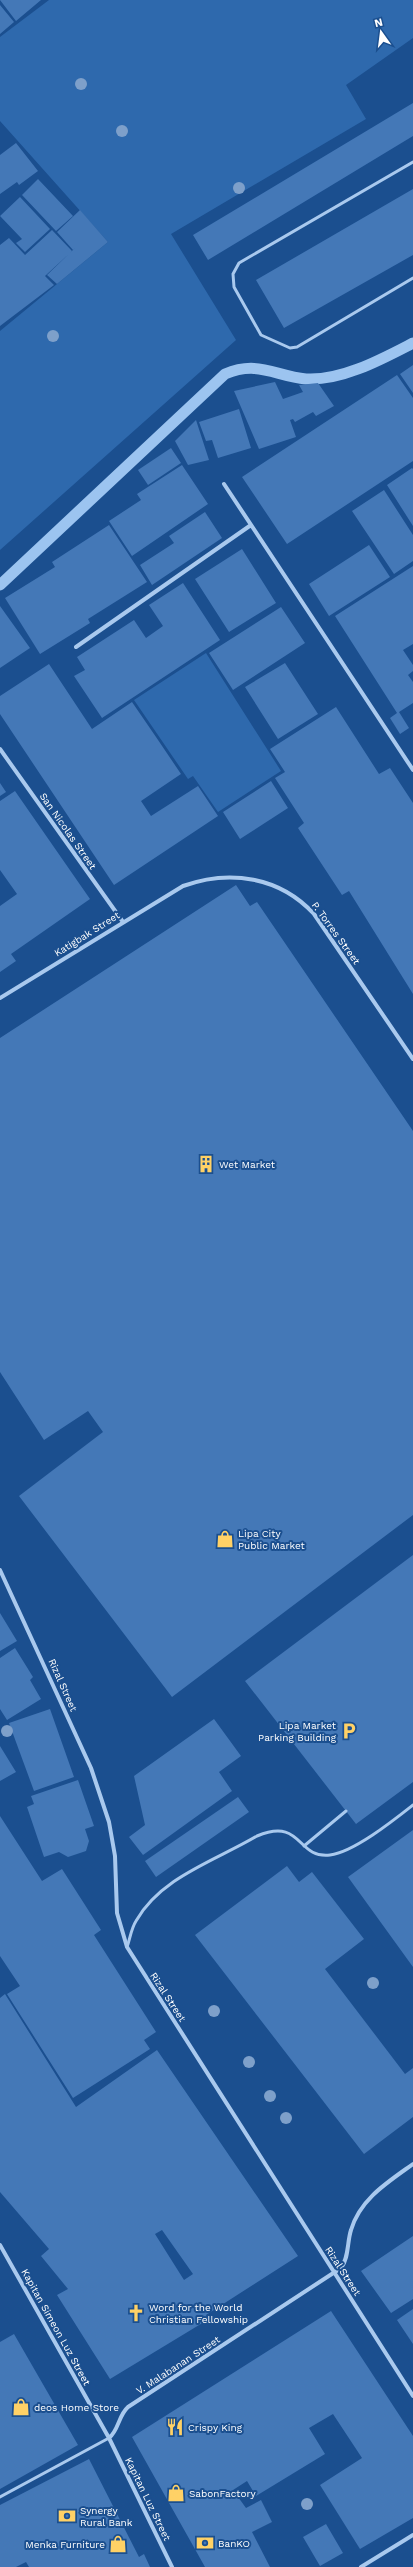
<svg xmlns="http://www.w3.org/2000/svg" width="413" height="2567" viewBox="0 0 413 2567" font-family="'Work Sans',sans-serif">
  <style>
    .green { fill: #2e69ad }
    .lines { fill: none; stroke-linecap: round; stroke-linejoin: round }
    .stream { stroke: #9cc4f0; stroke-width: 11 }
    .building { fill: #4478b7; fill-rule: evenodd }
    .service { stroke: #a9c9ee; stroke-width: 3 }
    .minor { stroke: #a9c9ee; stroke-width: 4 }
    .tree { fill: #7ea0ca }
    .labels { text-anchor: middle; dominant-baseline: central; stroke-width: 4; stroke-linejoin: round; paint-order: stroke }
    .street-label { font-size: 10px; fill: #fff; stroke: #1b4f8f }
    .poi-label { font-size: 10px; fill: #fff; stroke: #1b4f8f; text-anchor: start }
  </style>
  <rect width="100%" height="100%" fill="#1b4f8f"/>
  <path class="green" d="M 49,0 L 413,0 L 413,38 L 346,85 L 366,119 L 171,234 L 236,340 L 0,550 L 0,331 L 108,242 L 0,121 L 0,37 Z
    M 206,653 L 281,771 L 218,812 L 193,776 L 188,779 L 134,700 Z"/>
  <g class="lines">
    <path class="stream" d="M 0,585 L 225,374 C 258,360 275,376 306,379 C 342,381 382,359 413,343"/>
  </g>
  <path class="building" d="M 0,0 L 41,0 L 16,21 Z
    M 0,5 L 14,22 L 0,34 Z
    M 413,103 L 413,136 L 208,260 L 193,235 Z
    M 16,143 L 38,171 L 19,185 L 17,182 L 0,194 L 0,155 Z
    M 38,179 L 73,216 L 56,231 L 22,195 Z
    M 413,189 L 413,255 L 284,328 L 256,280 Z
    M 20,197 L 50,229 L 25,252 L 16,243 L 22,239 L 0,216 Z
    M 80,210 L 108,242 L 57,284 L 47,275 L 75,248 L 73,250 L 57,232 Z
    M 52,230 L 72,251 L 45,276 L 54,285 L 0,326 L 0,245 L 9,238 L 25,255 Z
    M 413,365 L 413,393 L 400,374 Z
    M 397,375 L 413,398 L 413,461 L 287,544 L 242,477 Z
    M 275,382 L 283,399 L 303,392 L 299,385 L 318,383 L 334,406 L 316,416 L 313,412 L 295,422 L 293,419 L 290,420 L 296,437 L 259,449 L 234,391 Z
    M 239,409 L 251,448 L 218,458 L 212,440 L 206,441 L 199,422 Z
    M 196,420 L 209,460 L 188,465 L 175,441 Z
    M 171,448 L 181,463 L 148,485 L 138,470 Z
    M 182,465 L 208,504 L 132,556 L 109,521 L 141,500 L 137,494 Z
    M 412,468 L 413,469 L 413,526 L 387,485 Z
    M 384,490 L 413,535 L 413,561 L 394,574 L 352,511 Z
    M 205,512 L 222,538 L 152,585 L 140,565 L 174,543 L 169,536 Z
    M 109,525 L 147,582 L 88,619 L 90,623 L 40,654 L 5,598 L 55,567 L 52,562 Z
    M 369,545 L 390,577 L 329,616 L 309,584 Z
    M 242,549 L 276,603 L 229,632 L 195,579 Z
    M 413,566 L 413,644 L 403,650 L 413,665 L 413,671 L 408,675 L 413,682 L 413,703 L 399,712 L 409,728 L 400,734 L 390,718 L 397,713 L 335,616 Z
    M 183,583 L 220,640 L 102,718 L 74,676 L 85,670 L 77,657 L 134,620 L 146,638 L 163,626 L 149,605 Z
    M 0,606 L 30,648 L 0,668 Z
    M 281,607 L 305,643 L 233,690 L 209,653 Z
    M 285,663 L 318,714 L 278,739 L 245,687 Z
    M 49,664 L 92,729 L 132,702 L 156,737 L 181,774 L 141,801 L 151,816 L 198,786 L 218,816 L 114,885 L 0,714 L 0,696 Z
    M 336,707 L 379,774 L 390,768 L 413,803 L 413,994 L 349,891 L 342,895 L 298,828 L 304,823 L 275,778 L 285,772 L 270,749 Z
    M 271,781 L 288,808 L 240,839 L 223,812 Z
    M 0,783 L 6,792 L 0,796 Z
    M 15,791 L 90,899 L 11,954 L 16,961 L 0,972 L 0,906 L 17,894 L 0,870 L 0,801 Z
    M 236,885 L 250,906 L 257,902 L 413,1131 L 413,1515 L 172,1697 L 19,1496 L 103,1432 L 88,1411 L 44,1440 L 0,1372 L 0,1038 Z
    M 413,1555 L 413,1782 L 356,1824 L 245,1681 Z
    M 0,1613 L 17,1641 L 0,1651 Z
    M 15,1648 L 33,1677 L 30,1680 L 41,1699 L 7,1720 L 0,1709 L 0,1658 Z
    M 50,1709 L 74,1777 L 34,1791 L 9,1723 Z
    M 214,1719 L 241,1756 L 219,1772 L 232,1791 L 143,1855 L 129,1837 L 145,1825 L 134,1776 Z
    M 0,1746 L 16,1772 L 0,1781 Z
    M 78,1780 L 94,1826 L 85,1829 L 89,1841 L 86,1851 L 68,1857 L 59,1852 L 44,1857 L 27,1807 L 34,1804 L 31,1796 Z
    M 238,1797 L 249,1812 L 156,1877 L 145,1861 Z
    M 0,1816 L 42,1881 L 62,1869 L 101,1930 L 94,1935 L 156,2032 L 144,2040 L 150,2049 L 73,2098 L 7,1994 L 20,1986 L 0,1956 Z
    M 413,1830 L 413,1967 L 348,1877 Z
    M 287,1866 L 299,1882 L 312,1872 L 364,1939 L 325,1969 L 405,2074 L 413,2068 L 413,2117 L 364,2154 L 195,1935 Z
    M 5,1994 L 76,2107 L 157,2050 L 298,2256 L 206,2315 L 209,2319 L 110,2379 L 57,2295 L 68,2289 L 41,2256 L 49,2249 L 0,2192 L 0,1998 ZM 162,2230 L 193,2274 L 184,2280 L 155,2234 Z
    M 413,2236 L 413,2299 L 391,2313 L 361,2271 Z
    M 413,2309 L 413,2344 L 397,2320 Z
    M 331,2311 L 413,2436 L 413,2518 L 360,2549 L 320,2485 L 362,2458 L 333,2414 L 309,2428 L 325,2454 L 256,2496 L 247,2481 L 233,2490 L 246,2508 L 261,2500 L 272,2522 L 252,2532 L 270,2567 L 205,2567 L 132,2437 Z
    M 14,2334 L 78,2445 L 0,2489 L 0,2342 Z
    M 89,2459 L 139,2557 L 144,2554 L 150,2567 L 29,2567 L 26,2562 L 16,2567 L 0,2567 L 0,2505 Z
    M 326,2524 L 343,2553 L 320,2566 L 303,2537 Z"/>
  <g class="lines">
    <path class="service" d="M 413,162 L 239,263 L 233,274 L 234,287 L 261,335 L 290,348 L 297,347 L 413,278
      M 304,1846 L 346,1811
      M 127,1947 C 130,1939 131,1929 136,1921 C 161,1877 215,1861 257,1836 C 303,1817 296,1859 330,1855 C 354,1852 394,1820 413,1805
      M 0,2497 L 109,2438"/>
    <path class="minor" d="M 224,484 L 413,770
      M 76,647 L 251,525
      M 0,749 L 123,922
      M 0,998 L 183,886 C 230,869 280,877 314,914 L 413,1059
      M 0,1570 L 91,1768 L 109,1822 L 115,1856 L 117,1913 L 127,1947 L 413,2396
      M 0,2245 L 109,2438 L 172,2567
      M 109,2438 C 119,2430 118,2416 128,2407 L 341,2268 C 349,2258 347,2242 351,2230 C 360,2199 388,2182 413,2164
      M 361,2567 L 413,2535"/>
  </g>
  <g class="tree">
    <circle cx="81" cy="84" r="6"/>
    <circle cx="122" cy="131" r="6"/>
    <circle cx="239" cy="188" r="6"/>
    <circle cx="53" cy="336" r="6"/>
    <circle cx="7" cy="1731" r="6"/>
    <circle cx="373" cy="1983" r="6"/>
    <circle cx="214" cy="2011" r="6"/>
    <circle cx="249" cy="2062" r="6"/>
    <circle cx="270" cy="2096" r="6"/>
    <circle cx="286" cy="2118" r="6"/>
    <circle cx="307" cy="2504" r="6"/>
  </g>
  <defs>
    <g id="building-bare" transform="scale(1.38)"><path d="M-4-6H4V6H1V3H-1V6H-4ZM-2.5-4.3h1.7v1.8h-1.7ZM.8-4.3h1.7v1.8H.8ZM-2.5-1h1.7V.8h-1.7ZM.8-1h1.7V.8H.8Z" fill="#ffd166" stroke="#1b4f8f" stroke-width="2.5" paint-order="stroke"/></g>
    <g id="shop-bare" transform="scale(1.38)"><path d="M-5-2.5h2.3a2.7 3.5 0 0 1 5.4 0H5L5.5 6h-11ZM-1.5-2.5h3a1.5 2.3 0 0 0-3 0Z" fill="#ffd166" stroke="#1b4f8f" stroke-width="2.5" paint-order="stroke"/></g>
    <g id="parking-bare" transform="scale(1.38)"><path d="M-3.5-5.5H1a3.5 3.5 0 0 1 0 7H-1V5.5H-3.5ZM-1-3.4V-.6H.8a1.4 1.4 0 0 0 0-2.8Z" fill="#ffd166" stroke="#1b4f8f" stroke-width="2.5" paint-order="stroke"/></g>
    <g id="church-bare" transform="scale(1.38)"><path d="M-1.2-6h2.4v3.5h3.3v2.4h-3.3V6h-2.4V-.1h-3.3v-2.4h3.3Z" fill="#ffd166" stroke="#1b4f8f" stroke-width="2.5" paint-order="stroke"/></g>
    <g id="restaurant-bare" transform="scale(1.38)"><path d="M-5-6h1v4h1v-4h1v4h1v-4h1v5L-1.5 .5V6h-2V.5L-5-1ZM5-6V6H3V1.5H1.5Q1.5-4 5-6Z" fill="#ffd166" stroke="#1b4f8f" stroke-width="2.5" paint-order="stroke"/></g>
    <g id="bank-bare" transform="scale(1.38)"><path d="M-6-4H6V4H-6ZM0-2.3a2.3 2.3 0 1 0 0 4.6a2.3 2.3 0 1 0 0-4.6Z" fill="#ffd166" stroke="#1b4f8f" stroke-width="2.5" paint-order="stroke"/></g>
  </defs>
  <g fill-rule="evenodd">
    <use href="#building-bare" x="206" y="1164"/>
    <use href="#shop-bare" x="225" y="1539"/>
    <use href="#parking-bare" x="349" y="1731"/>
    <use href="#church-bare" x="136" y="2313"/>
    <use href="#shop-bare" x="21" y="2407"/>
    <use href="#restaurant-bare" x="175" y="2427"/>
    <use href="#shop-bare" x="176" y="2493"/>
    <use href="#bank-bare" x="67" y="2516"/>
    <use href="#bank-bare" x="205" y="2543"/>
    <use href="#shop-bare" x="118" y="2544"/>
  </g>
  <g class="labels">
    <g class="street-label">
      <text transform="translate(68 831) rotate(55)">San Nicolas Street</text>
      <text transform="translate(336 933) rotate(54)">P. Torres Street</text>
      <text transform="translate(87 934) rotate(-32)">Katigbak Street</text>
      <text transform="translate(63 1685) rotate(66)">Rizal Street</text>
      <text transform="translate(168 1997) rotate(57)">Rizal Street</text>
      <text transform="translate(343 2271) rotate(57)">Rizal Street</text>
      <text transform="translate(56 2327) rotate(61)">Kapitan Simeon Luz Street</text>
      <text transform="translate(178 2365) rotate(-33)">V. Malabanan Street</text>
      <text transform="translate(148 2499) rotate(64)">Kapitan Luz Street</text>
    </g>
    <g class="poi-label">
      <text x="219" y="1164">Wet Market</text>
      <text x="238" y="1533">Lipa City<tspan x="238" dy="12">Public Market</tspan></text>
      <text x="336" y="1725" text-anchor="end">Lipa Market<tspan x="336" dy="12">Parking Building</tspan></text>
      <text x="149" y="2307">Word for the World<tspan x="149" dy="12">Christian Fellowship</tspan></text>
      <text x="34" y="2407">deos Home Store</text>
      <text x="188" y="2427">Crispy King</text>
      <text x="189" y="2493">SabonFactory</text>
      <text x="80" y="2510">Synergy<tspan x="80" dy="12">Rural Bank</tspan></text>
      <text x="218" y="2543">BanKO</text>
      <text x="105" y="2544" text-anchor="end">Menka Furniture</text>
    </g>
  </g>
  <g transform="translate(381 32) rotate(346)" stroke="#1b4f8f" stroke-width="3" paint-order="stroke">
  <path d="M0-3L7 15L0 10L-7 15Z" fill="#ffffff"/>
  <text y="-6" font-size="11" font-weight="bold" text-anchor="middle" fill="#ffffff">N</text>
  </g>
</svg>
